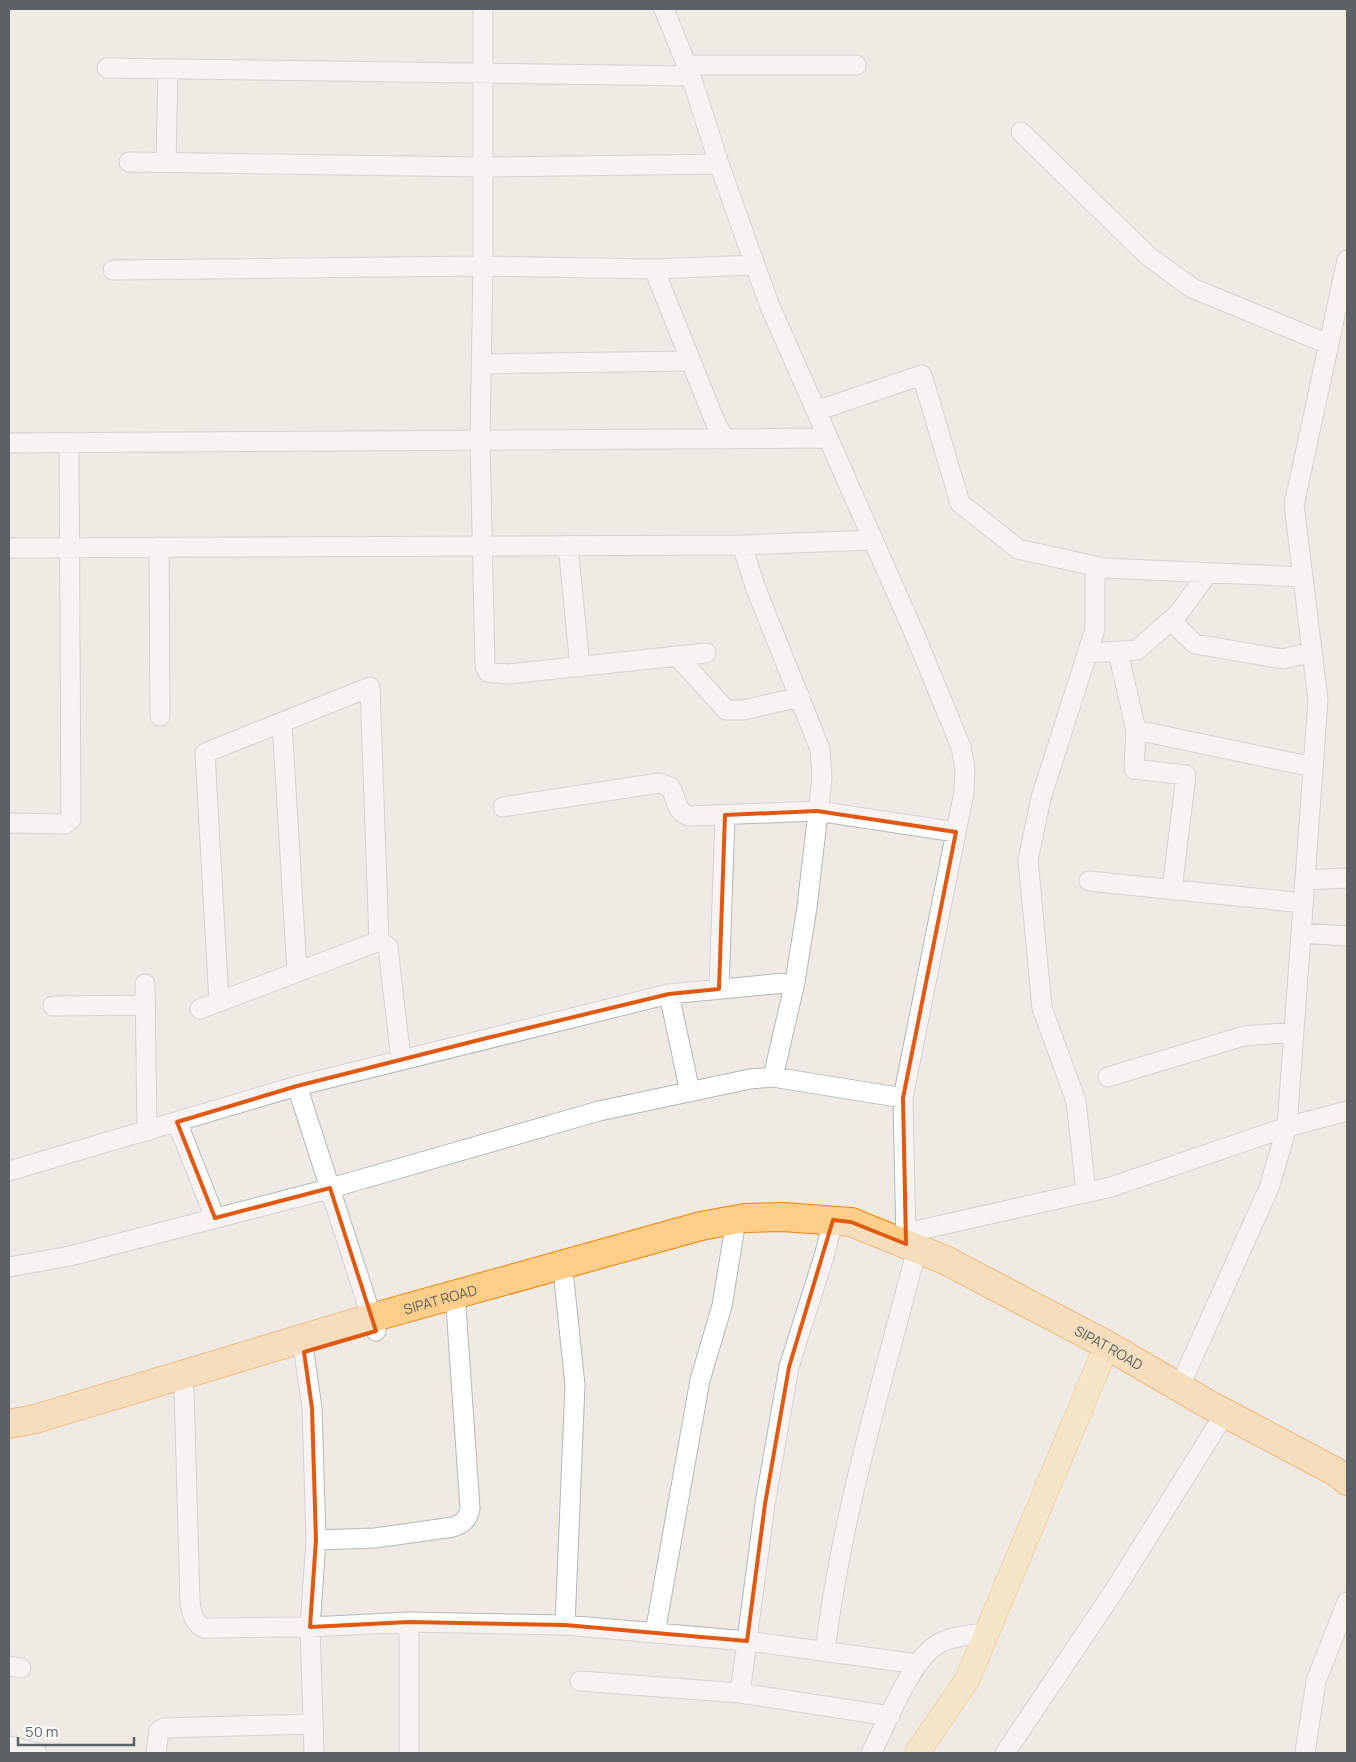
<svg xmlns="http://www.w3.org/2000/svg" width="1356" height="1762" viewBox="0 0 1356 1762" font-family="Manrope,sans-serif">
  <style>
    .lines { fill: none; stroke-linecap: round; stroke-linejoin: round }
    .minor-casing { stroke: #b3b7bb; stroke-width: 21 }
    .major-casing { stroke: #f8b052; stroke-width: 26 }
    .highway-casing { stroke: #f18100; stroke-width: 30 }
    .minor { stroke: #fff; stroke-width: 19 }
    .major { stroke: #ffe3a7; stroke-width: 24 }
    .highway { stroke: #ffcf89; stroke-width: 28 }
    .marked { fill: none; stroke: #e15910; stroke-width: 4; stroke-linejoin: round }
    .labels { text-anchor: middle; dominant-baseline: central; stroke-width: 4; stroke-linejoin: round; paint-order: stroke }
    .street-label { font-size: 14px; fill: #5b6164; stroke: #fff }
  </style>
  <rect width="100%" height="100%" fill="#efeae3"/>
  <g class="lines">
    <g class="minor-casing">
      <path id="minor" d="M 483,9 L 483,266 L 480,440 L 485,666 L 488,672 L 508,674 L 706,653
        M 664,9 L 691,76 L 719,164 L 769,304 L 915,635 L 961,747 L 965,768 L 964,792 L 903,1098 L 906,1244
        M 687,65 L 856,65
        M 107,68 L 691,76
        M 1021,132 L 1148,256 L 1192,288 L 1328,344
        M 166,161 L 168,69
        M 129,162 L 482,167 L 719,164
        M 654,269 L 714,419 L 724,439
        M 113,270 L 483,266 L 654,269 L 755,265
        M 481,364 L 690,361
        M 816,411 L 922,375 L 960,503 L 1018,549 L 1104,568 L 1303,577
        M 9,443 L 828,438
        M 568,545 L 580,667
        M 742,545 L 756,589 L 820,749 L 822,778 L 807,907 L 795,982 L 773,1077
        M 159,547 L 160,716
        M 9,548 L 742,545 L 873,540
        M 1171,621 L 1195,644 L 1283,659 L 1312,652
        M 1118,652 L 1136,730 L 1313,767
        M 1087,653 L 1137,650 L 1178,614 L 1208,573
        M 679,658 L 726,710 L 744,710 L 800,697
        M 282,722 L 297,972
        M 1136,730 L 1134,769 L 1186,775 L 1172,890
        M 503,807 L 659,783 L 670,787 C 677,799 675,811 689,816 L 817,811 L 956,832
        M 9,823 L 65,824 L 71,819 L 69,444
        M 1305,880 L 1347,878
        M 1089,881 L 1303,903
        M 1301,933 L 1347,936
        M 379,941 L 388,947 L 401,1060
        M 145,984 L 147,1131
        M 719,989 L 725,815
        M 669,994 L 690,1092
        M 53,1006 L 145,1005
        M 200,1009 L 379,941 L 370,687 L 205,753 L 219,1002
        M 1108,1077 L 1244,1036 L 1294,1032
        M 297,1086 L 376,1331
        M 177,1122 L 215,1218
        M 9,1171 L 297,1086 L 669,994 L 795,982
        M 1086,1192 L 1076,1101 L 1042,1008 L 1028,860 L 1041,798 L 1095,629 L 1095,566
        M 906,1233 L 1111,1187 L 1287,1127 L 1347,1111
        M 9,1267 L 70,1256 L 317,1192 L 599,1111 L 750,1079 L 773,1077 L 903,1098
        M 564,1280 L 575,1385 L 565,1625
        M 304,1352 L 312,1408 L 316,1540 L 310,1627 L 314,1753
        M 1179,1388 L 1269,1188 L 1287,1127 L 1318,700 L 1294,505 L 1347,260
        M 184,1390 L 190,1602 C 192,1614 193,1622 204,1628 L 310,1627 L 409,1622 L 565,1625 L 747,1641 L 918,1664
        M 316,1540 L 375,1538 L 453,1527 C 464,1523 468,1519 470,1508 L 456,1307
        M 409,1622 L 409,1753
        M 655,1633 L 700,1380 L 722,1306 L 736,1220
        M 825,1652 C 841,1514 883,1382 917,1248
        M 9,1666 L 21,1668
        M 580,1681 L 740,1693 L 890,1716
        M 740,1693 L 765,1504 L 789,1367 L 825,1253 L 833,1220
        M 9,1746 L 37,1753
        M 156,1753 L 159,1731 L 164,1728 L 313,1724
        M 871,1753 C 886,1725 911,1659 938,1644 C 952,1636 970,1635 987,1633
        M 1005,1753 L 1114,1591 L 1225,1413
        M 1305,1753 L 1316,1681 L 1347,1602"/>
    </g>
    <g class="major-casing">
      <path id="major" d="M 917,1753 L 967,1680 L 1107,1345"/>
    </g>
    <g class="highway-casing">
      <g id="highway">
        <path id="s1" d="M 9,1424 L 35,1419 L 371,1318 L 701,1226 L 745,1218 L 783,1217 L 851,1222 L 945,1260 L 1107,1345 L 1206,1403 L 1336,1472 L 1347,1481"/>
      </g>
    </g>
    <use href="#minor" class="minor"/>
    <use href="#major" class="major"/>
    <use href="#highway" class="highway"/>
  </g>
  <path d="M0 0H1356V1762H0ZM 817,811 L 956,832 L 903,1098 L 906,1244 L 851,1222 L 833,1220 L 789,1367 L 765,1504 L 747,1641 L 565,1625 L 409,1622 L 310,1627 L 316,1540 L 312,1408 L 304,1352 L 376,1331 L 330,1188 L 215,1218 L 177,1122 L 297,1086 L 487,1038 L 669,994 L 719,989 L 725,815 Z" fill="#efeae3" fill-opacity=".55" fill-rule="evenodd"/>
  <path class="marked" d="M 817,811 L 956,832 L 903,1098 L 906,1244 L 851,1222 L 833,1220 L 789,1367 L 765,1504 L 747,1641 L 565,1625 L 409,1622 L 310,1627 L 316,1540 L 312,1408 L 304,1352 L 376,1331 L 330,1188 L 215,1218 L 177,1122 L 297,1086 L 487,1038 L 669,994 L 719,989 L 725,815 Z"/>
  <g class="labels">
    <g class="street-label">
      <text stroke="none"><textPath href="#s1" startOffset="449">SIPAT ROAD</textPath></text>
      <text stroke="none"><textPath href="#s1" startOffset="1158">SIPAT ROAD</textPath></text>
    </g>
  </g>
  <rect width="1356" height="1762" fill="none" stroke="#5b6164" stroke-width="20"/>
  <path d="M18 1737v8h116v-8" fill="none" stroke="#5b6164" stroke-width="2.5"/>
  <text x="25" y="1737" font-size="15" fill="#5b6164" stroke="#ffffff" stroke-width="4" paint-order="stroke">50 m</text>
</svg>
